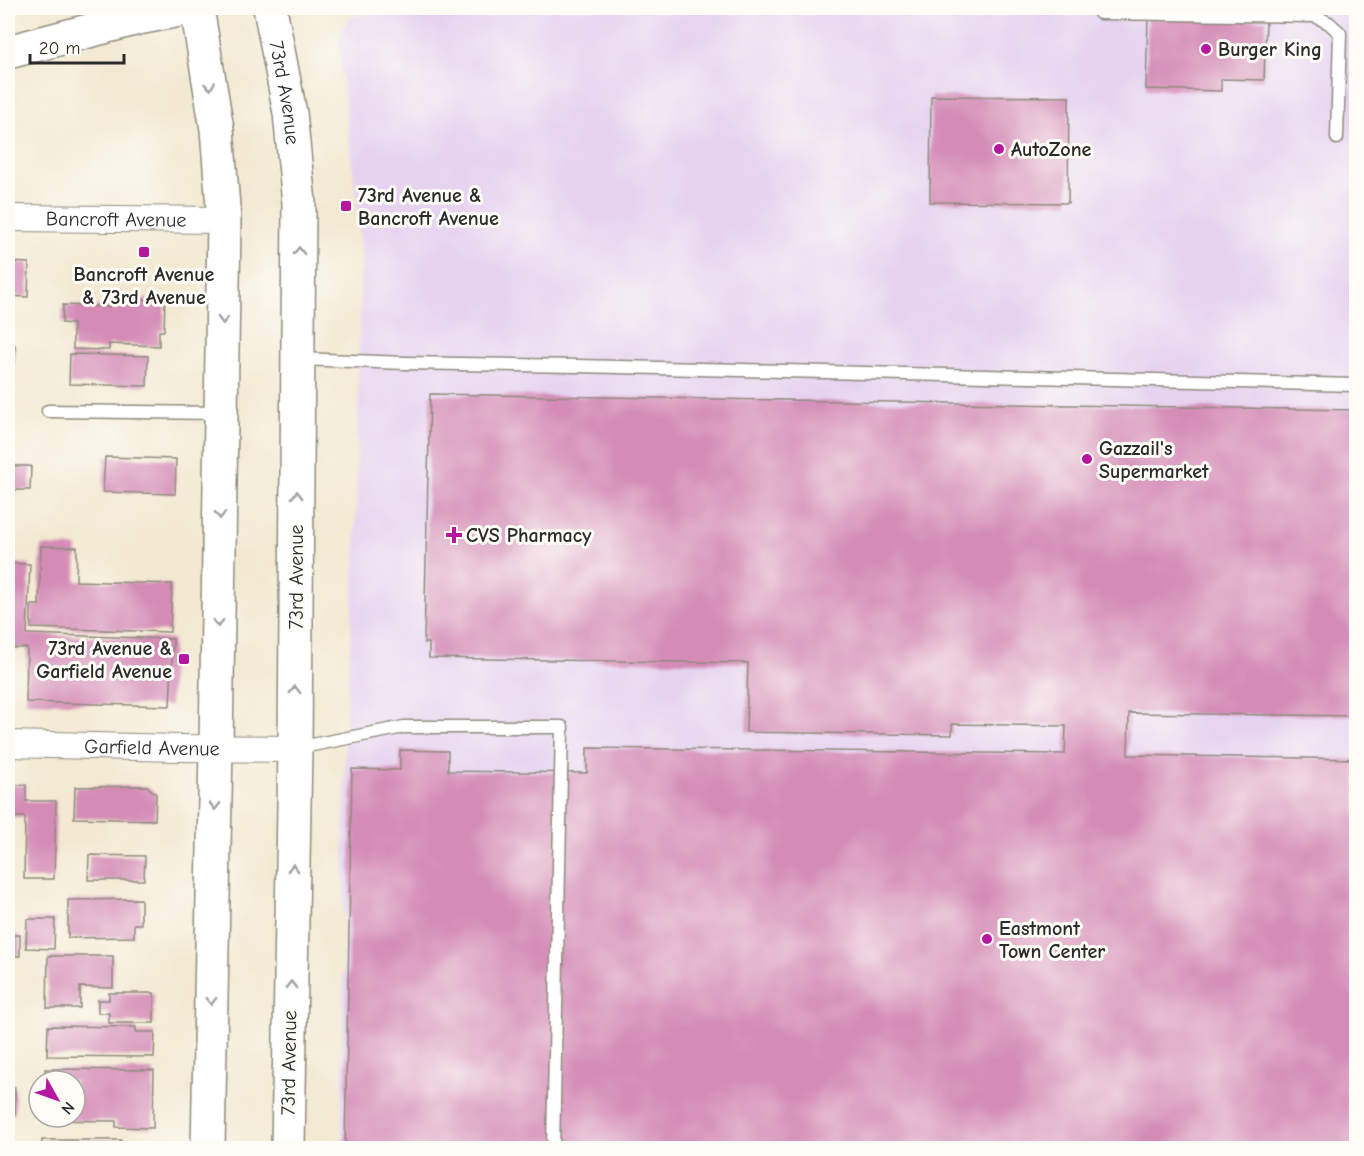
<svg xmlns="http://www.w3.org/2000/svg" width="1364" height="1156" viewBox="0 0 1364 1156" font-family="'Comic Neue',sans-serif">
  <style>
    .built { fill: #e6d3f0 }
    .building { fill: #d48bb6 }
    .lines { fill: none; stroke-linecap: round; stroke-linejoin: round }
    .service-casing { stroke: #8f8a7e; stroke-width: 15 }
    .minor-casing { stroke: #8f8a7e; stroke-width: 28 }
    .secondary-casing { stroke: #8f8a7e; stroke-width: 36 }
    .service { stroke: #fff; stroke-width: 12 }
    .minor { stroke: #fff; stroke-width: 26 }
    .secondary { stroke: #fff; stroke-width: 33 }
    .oneway { stroke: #a0a0a0 }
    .poi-dot { fill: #b5179e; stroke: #fdfcf7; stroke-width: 2 }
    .labels { text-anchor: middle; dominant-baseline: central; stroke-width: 6; stroke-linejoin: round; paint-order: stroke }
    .poi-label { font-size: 20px; font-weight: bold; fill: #2b2b2b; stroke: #fdfcf7; text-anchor: start }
    .street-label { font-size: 20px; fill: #2b2b2b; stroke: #fdfcf7 }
  </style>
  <rect width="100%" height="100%" fill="#fdfcf7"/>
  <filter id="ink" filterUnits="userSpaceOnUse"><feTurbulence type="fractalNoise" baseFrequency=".0167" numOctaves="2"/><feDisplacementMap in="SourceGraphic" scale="12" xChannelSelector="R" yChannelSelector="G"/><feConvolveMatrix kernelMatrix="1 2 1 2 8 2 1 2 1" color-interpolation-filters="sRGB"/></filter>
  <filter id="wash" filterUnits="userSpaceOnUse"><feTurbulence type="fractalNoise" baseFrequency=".008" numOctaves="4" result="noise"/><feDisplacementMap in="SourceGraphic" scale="24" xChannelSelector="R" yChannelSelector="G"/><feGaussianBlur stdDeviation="1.35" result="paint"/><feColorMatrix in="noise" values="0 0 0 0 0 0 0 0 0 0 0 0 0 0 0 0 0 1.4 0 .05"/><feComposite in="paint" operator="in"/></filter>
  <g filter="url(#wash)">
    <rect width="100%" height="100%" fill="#f3e9d2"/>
    <path class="built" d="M 411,8 L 1356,8 L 1356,1148 L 342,1148 L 345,739 L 355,558 L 361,254 L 357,200 L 349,143 L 338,37 L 350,17 Z"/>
    <g id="blocks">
      <path class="building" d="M 1148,17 L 1266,20 L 1264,80 L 1221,79 L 1221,91 L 1146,89 Z
        M 931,96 L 1069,97 L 1068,203 L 930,202 Z
        M 8,262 L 29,263 L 28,297 L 8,296 Z
        M 109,298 L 165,300 L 164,331 L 159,331 L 159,346 L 109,344 L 109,350 L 73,349 L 73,324 L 62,323 L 63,305 L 109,307 Z
        M 8,345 L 15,345 L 14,363 L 8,362 Z
        M 70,354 L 148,356 L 147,386 L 69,384 Z
        M 430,394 L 1356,410 L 1356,716 L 1129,713 L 1128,755 L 1356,759 L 1356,1148 L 345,1148 L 352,769 L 400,770 L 400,750 L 448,751 L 448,771 L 587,773 L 587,748 L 1065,754 L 1066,726 L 952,724 L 952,735 L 746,732 L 748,663 L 429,658 L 429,643 L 424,643 Z
        M 105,457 L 176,459 L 175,494 L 103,492 Z
        M 8,466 L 31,466 L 30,490 L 8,490 Z
        M 41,546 L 77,547 L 76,581 L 172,584 L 170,632 L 31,628 L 31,605 L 39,605 Z
        M 8,563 L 30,564 L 27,634 L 173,639 L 170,706 L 26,702 L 27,648 L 8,648 Z
        M 8,785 L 26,785 L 26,801 L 56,801 L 54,879 L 24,879 L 25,817 L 8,817 Z
        M 147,786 L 156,794 L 155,820 L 74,818 L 75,787 Z
        M 89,855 L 145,856 L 144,880 L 88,880 Z
        M 141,899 L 141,924 L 134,924 L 134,937 L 68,938 L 68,900 Z
        M 27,919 L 55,919 L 54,949 L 26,948 Z
        M 8,935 L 20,935 L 20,956 L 8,956 Z
        M 48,956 L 113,956 L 113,988 L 80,987 L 80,1008 L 47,1008 Z
        M 109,993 L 154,993 L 154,1023 L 109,1023 L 109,1013 L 98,1013 L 98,1000 L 109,1000 Z
        M 48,1026 L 136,1027 L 136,1032 L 155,1032 L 154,1057 L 47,1056 Z
        M 45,1069 L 154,1070 L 153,1128 L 116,1127 L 116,1121 L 44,1120 L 44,1117 L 75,1117 L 75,1081 L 44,1081 Z
        M 8,1088 L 15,1088 L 15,1115 L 8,1115 Z
        M 42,1140 L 121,1140 L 120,1144 L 152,1144 L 151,1148 L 42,1148 Z"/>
    </g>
  </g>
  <g filter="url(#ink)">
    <use href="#blocks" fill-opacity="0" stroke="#8f8a7e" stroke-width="1.5"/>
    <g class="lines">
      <g class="service-casing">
        <path id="service" d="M 1100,13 L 1315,16 L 1329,23 L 1340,33 L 1337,138
          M 299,359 L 405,363 L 577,366 L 1356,385
          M 48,411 L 220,413
          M 297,748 L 404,727 L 562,727 L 553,1148"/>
      </g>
      <g class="minor-casing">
        <g id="minor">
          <path id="s1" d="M 8,218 L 224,220"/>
          <path id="s2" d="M 8,744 L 179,748 L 295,749"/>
        </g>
      </g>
      <g class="secondary-casing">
        <g id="secondary">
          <path d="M 197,8 L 217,129 L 224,220 L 216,748 L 208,1148"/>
          <path id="s3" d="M 270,8 L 290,113 L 299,203 L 295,749 L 288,1148"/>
          <path d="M 8,52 L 138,18 L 190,8"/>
        </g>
      </g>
      <use href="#service" class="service"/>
      <use href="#minor" class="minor"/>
      <use href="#secondary" class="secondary"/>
    </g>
    <defs><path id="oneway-chevron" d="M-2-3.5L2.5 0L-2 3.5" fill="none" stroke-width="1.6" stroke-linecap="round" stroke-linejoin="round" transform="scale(1.5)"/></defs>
    <g class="oneway">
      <use href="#oneway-chevron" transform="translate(210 86) rotate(81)"/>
      <use href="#oneway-chevron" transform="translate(299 251) rotate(-89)"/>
      <use href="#oneway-chevron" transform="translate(223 320) rotate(91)"/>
      <use href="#oneway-chevron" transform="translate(297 495) rotate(-90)"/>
      <use href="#oneway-chevron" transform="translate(220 515) rotate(91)"/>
      <use href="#oneway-chevron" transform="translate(218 623) rotate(91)"/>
      <use href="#oneway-chevron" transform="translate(295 690) rotate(-90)"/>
      <use href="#oneway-chevron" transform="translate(215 806) rotate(91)"/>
      <use href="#oneway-chevron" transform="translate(293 868) rotate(-89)"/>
      <use href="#oneway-chevron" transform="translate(291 985) rotate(-89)"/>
      <use href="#oneway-chevron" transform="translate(211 1001) rotate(91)"/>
    </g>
  </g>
  <g class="poi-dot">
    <circle cx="1206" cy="49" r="6"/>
    <circle cx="999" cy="149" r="6"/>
    <rect x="340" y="200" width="12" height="12" rx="3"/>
    <rect x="138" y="246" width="12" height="12" rx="3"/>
    <circle cx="1087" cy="459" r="6"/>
    <path d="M451 526h6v6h6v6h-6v6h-6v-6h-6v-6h6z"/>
    <rect x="178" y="653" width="12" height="12" rx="3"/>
    <circle cx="987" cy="939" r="6"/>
  </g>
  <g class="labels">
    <g class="poi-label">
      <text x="1218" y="49">Burger King</text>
      <text x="1011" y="149">AutoZone</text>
      <text x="358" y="195">73rd Avenue &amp;<tspan x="358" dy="23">Bancroft Avenue</tspan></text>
      <text x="144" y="274" text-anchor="middle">Bancroft Avenue<tspan x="144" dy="23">&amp; 73rd Avenue</tspan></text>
      <text x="1099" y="448">Gazzail's<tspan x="1099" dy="23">Supermarket</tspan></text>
      <text x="466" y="535">CVS Pharmacy</text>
      <text x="172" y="648" text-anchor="end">73rd Avenue &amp;<tspan x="172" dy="23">Garfield Avenue</tspan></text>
      <text x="999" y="928">Eastmont<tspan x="999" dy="23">Town Center</tspan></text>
    </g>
    <g class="street-label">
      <text stroke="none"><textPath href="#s3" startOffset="86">73rd Avenue</textPath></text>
      <text stroke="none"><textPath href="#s1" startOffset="108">Bancroft Avenue</textPath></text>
      <text transform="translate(296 577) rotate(-90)">73rd Avenue</text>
      <text stroke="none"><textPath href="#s2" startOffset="144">Garfield Avenue</textPath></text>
      <text transform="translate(289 1063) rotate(-89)">73rd Avenue</text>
    </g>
  </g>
  <rect width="1364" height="1156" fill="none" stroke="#fdfcf7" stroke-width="30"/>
  <g transform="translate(57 1099) rotate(130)"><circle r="28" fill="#fdfcf7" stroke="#a9a8a5" stroke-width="1.5"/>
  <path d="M0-4.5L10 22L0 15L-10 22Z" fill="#b5179e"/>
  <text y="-9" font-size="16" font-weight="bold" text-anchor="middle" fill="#2b2b2b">N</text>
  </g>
  <path d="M30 54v9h94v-9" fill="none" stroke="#2b2b2b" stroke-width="3"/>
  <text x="39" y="54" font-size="18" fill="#2b2b2b" stroke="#fdfcf7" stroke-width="4.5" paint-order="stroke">20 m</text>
</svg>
